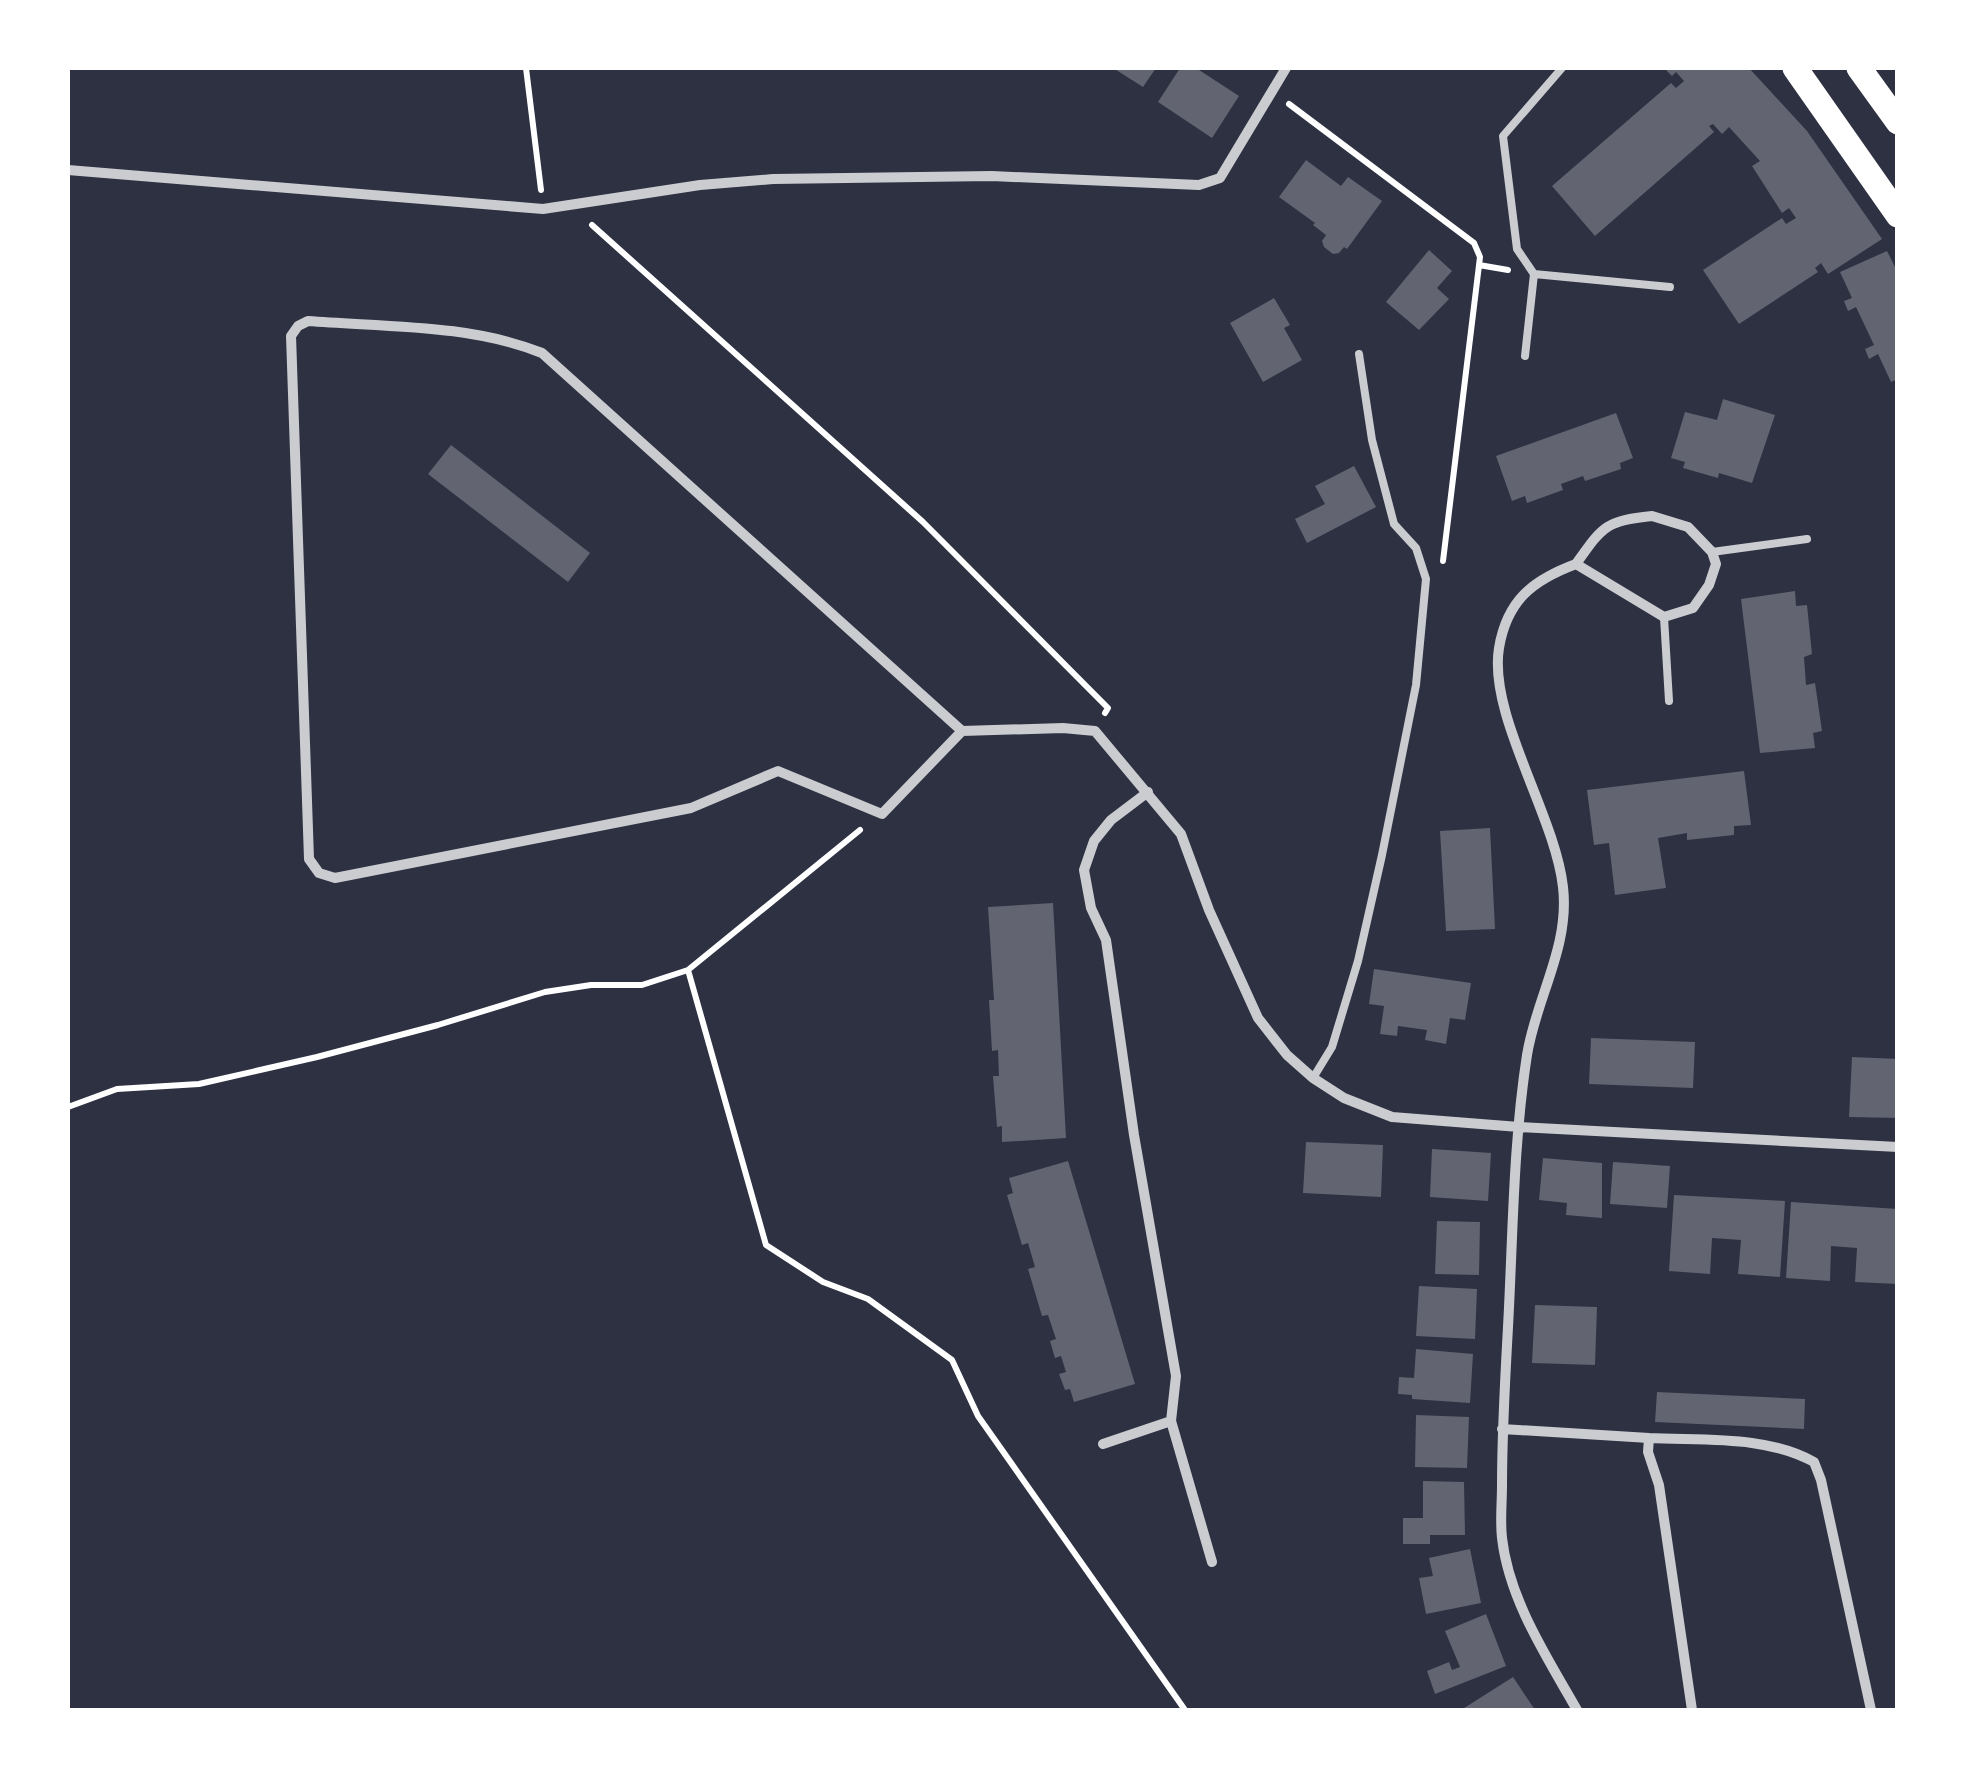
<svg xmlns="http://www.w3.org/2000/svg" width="1965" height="1778" viewBox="0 0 1965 1778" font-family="Overpass,sans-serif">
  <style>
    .building { fill: #626471 }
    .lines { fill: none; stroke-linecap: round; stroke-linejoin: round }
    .path { stroke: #fff; stroke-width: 6 }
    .service { stroke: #caccd0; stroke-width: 8 }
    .minor { stroke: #caccd0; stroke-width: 10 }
    .primary { stroke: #fff; stroke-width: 25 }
  </style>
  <rect width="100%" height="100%" fill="#2d3142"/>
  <path class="building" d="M 1113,68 L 1156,68 L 1143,87 Z
    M 1180,68 L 1196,68 L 1239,96 L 1212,138 L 1158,102 Z
    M 1664,68 L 1749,68 L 1807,131 L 1882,239 L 1828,274 L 1821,263 L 1815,268 L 1818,272 L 1739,324 L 1703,270 L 1782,218 L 1786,224 L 1796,218 L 1789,208 L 1782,213 L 1752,166 L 1760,161 L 1729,127 L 1722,134 L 1713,124 L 1709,126 L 1714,132 L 1595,236 L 1552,186 L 1671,83 L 1676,88 L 1684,81 L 1676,72 L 1672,76 Z
    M 1306,160 L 1341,186 L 1348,177 L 1382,201 L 1347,249 L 1344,247 L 1339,253 L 1333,254 L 1324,247 L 1322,241 L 1326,235 L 1313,225 L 1315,223 L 1279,197 Z
    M 1429,250 L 1452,271 L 1437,288 L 1449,299 L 1419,330 L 1386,302 Z
    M 1887,251 L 1898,273 L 1898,379 L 1891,382 L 1878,354 L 1869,359 L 1865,349 L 1874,345 L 1856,307 L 1848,311 L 1844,301 L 1852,298 L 1840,272 Z
    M 1274,298 L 1290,325 L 1284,328 L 1302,360 L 1263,382 L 1230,323 Z
    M 1723,399 L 1775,415 L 1752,483 L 1719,473 L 1718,478 L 1683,468 L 1685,462 L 1671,458 L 1685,412 L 1717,420 Z
    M 1616,413 L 1633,458 L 1620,463 L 1621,469 L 1585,481 L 1583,476 L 1561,484 L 1563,490 L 1527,503 L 1525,496 L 1512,501 L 1496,456 Z
    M 451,445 L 590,553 L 568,582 L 428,474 Z
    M 1354,466 L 1376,507 L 1307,543 L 1295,519 L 1325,504 L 1315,486 Z
    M 1795,591 L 1796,606 L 1807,605 L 1812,654 L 1804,657 L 1806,685 L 1815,683 L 1822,731 L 1813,733 L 1815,748 L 1760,753 L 1741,599 Z
    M 1744,771 L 1751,825 L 1734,826 L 1734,835 L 1687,840 L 1687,833 L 1658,838 L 1666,888 L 1615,895 L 1609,843 L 1594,845 L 1587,790 Z
    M 1490,828 L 1495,929 L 1446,931 L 1440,831 Z
    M 1053,903 L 1066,1138 L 1002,1142 L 1002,1126 L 997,1127 L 993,1076 L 999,1076 L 998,1050 L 992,1051 L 989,1000 L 994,1000 L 988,907 Z
    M 1374,969 L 1471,983 L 1465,1020 L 1450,1018 L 1446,1044 L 1425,1040 L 1427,1030 L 1398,1026 L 1397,1036 L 1380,1034 L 1384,1006 L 1369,1004 Z
    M 1591,1038 L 1695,1042 L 1693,1088 L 1589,1084 Z
    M 1852,1057 L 1898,1059 L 1898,1118 L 1849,1117 Z
    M 1306,1142 L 1383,1145 L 1381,1197 L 1303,1193 Z
    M 1432,1149 L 1491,1153 L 1488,1201 L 1430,1197 Z
    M 1543,1158 L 1602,1163 L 1602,1218 L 1566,1215 L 1567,1203 L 1539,1200 Z
    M 1068,1161 L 1135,1384 L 1074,1402 L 1070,1389 L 1065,1390 L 1059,1374 L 1066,1372 L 1061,1356 L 1055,1358 L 1050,1341 L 1056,1339 L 1048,1315 L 1042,1316 L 1028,1269 L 1035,1267 L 1028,1243 L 1022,1245 L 1007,1195 L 1013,1193 L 1009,1178 Z
    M 1613,1162 L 1670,1166 L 1667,1208 L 1610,1204 Z
    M 1674,1195 L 1785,1201 L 1780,1277 L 1738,1274 L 1741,1240 L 1727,1239 L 1712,1238 L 1710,1274 L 1669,1271 Z
    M 1791,1202 L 1898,1209 L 1898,1284 L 1855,1282 L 1857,1248 L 1831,1246 L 1830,1281 L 1786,1278 Z
    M 1437,1221 L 1480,1222 L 1479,1275 L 1435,1274 Z
    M 1419,1286 L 1477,1289 L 1475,1339 L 1416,1336 Z
    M 1535,1305 L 1597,1307 L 1595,1365 L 1532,1363 Z
    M 1416,1349 L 1473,1354 L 1470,1403 L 1412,1399 L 1412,1395 L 1398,1394 L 1399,1377 L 1414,1378 Z
    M 1657,1392 L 1805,1399 L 1804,1429 L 1655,1422 Z
    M 1416,1415 L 1469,1417 L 1467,1468 L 1415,1467 Z
    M 1423,1481 L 1464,1482 L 1465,1535 L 1430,1535 L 1430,1544 L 1403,1544 L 1403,1518 L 1423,1518 Z
    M 1470,1549 L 1481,1603 L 1426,1614 L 1419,1578 L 1433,1576 L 1429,1558 Z
    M 1486,1614 L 1506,1666 L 1435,1694 L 1427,1671 L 1449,1662 L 1452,1670 L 1460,1667 L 1445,1631 Z
    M 1513,1677 L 1535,1710 L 1461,1710 Z"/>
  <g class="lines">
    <path class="path" d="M 526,68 L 541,190
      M 1289,104 L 1474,243 L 1480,257 L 1443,561
      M 592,225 L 923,522 L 1108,708 L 1105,713
      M 1479,265 L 1508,270
      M 860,830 L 688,970 L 766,1245 L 823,1282 L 868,1299 L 952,1360 L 978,1416 L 1185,1710
      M 68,1107 L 117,1089 L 199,1084 L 317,1057 L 438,1025 L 545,992 L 591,985 L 642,985 L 688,970"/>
    <path class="service" d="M 1562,68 L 1503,136 L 1517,249 L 1534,274 L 1670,287
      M 1525,356 L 1534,274
      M 1712,552 L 1807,539
      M 1664,617 L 1669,701
      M 1313,1078 L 1332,1047 L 1358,961 L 1382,855 L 1416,685 L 1426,579 L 1416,548 L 1394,524 L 1372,440 L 1359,354"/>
    <path class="minor" d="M 68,170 L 543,209 L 700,185 L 773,179 L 992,176 L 1199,185 L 1220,178 L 1286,68
      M 1652,516 L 1688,527 L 1712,552 L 1716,564 L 1709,585 L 1693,608 L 1664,617 L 1576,564 C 1603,526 1605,521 1652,516 Z
      M 1576,564 C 1533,580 1507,600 1499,648 C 1488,715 1555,815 1563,887 C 1570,947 1536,998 1527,1055 C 1513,1145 1513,1236 1508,1327 C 1505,1380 1502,1432 1502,1485 C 1502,1503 1500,1521 1502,1538 C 1509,1600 1547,1657 1577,1710
      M 962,731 L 542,353 C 470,324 384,327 308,321 L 298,326 L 291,336 L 309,859 L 319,873 L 335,878 L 691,808 L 778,771 L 882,814 L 962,731 L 1063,728 L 1095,731 L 1181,834 L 1209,910 L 1258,1018 L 1287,1055 L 1313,1078 L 1344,1098 L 1392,1117 L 1519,1127 L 1898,1147
      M 1148,792 L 1111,820 L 1094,841 L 1084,870 L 1091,908 L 1106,940 L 1134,1135 L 1176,1376 L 1171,1421 L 1212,1562
      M 1502,1429 L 1649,1438
      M 1103,1444 L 1171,1421
      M 1692,1710 L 1659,1485 L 1648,1452 L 1649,1438 C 1702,1441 1766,1435 1814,1462 L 1821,1480 L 1871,1710"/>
    <path class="primary" d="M 1795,68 L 1898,215
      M 1859,68 L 1898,122"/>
  </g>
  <rect width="1965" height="1778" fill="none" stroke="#ffffff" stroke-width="140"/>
</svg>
